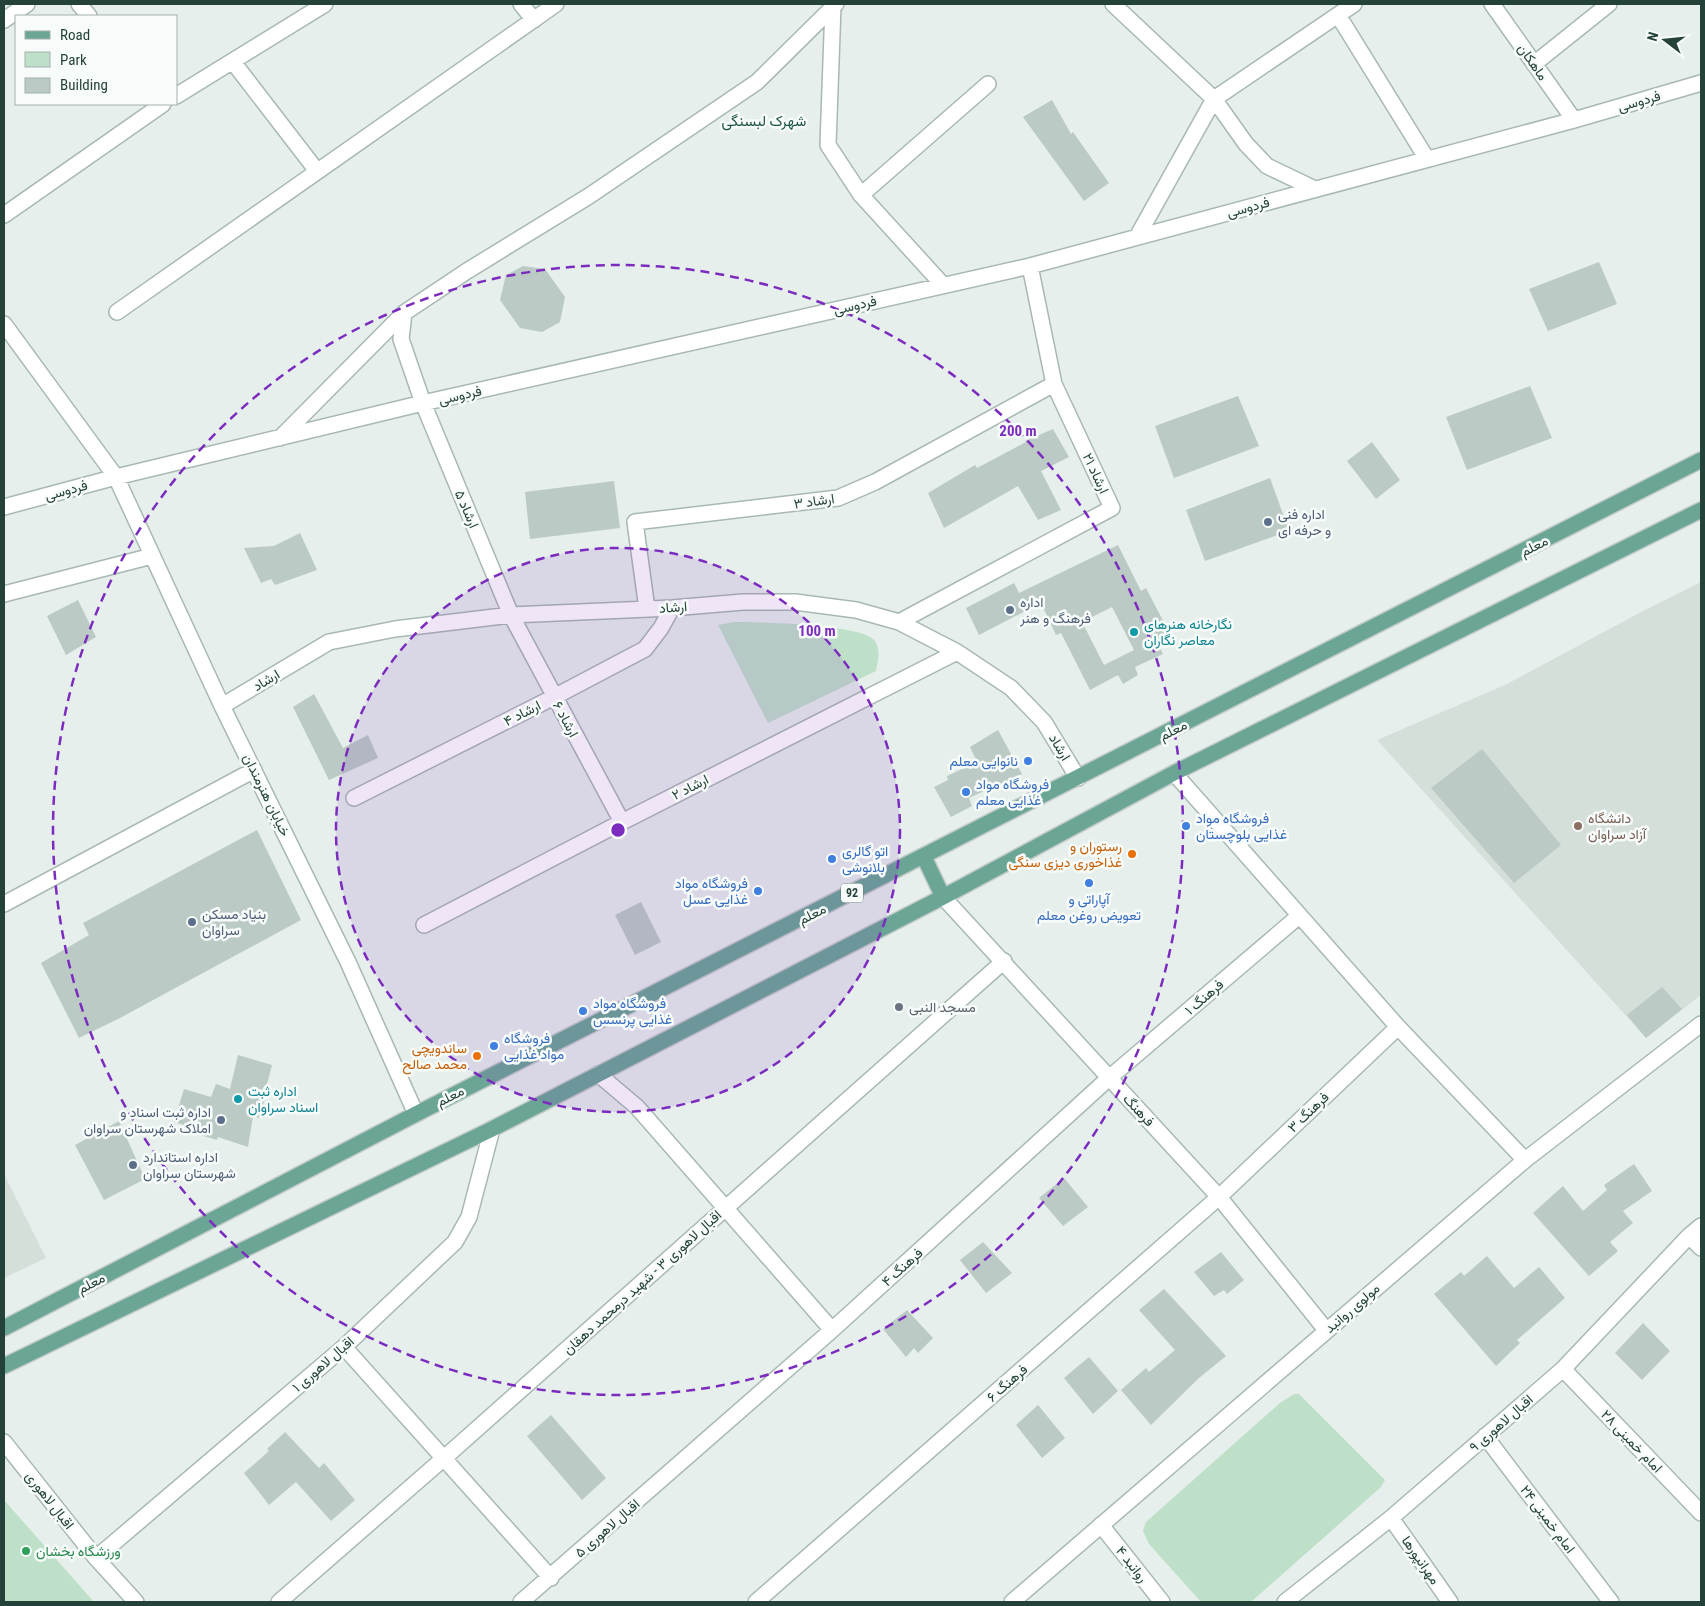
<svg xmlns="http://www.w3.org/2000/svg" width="1705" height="1606" viewBox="0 0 1705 1606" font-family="'Roboto Condensed',Vazirmatn,sans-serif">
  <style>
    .built { fill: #d4dfda }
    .green { fill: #bfe0c8 }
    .building { fill: #bbcac4; fill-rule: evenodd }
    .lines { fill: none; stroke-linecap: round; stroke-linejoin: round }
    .minor-casing { stroke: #a8b8b2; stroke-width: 18 }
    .tertiary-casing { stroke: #a8b8b2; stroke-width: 18 }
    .primary-casing { stroke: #c2cac8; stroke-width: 18 }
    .minor { stroke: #fff; stroke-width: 15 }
    .tertiary { stroke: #fff; stroke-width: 15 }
    .primary { stroke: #6aa596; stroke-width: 15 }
    .ring { fill: none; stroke: #7b2cbf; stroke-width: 2.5; stroke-dasharray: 9 6 }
    .service-dot { fill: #5c6f8a; stroke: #f7fbf9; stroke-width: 2 }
    .culture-dot { fill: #0f9aa8; stroke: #f7fbf9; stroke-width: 2 }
    .shop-dot { fill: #3f7fe0; stroke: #f7fbf9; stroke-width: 2 }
    .education-dot { fill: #8d6e63; stroke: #f7fbf9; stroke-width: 2 }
    .food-dot { fill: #e8710a; stroke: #f7fbf9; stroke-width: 2 }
    .worship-dot { fill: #6b7280; stroke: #f7fbf9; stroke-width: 2 }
    .leisure-dot { fill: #2e9e5b; stroke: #f7fbf9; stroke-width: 2 }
    .labels { text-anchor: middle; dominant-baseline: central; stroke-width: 5; stroke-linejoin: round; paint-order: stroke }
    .shield { fill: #f7fbf9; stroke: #637a73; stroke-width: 1 }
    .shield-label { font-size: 12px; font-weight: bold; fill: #24423a }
    .street-label { font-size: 14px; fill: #24423a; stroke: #f7fbf9 }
    .service-label { font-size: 14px; fill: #4e5e75; stroke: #f7fbf9; text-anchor: start }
    .culture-label { font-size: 14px; fill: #0d838f; stroke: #f7fbf9; text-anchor: start }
    .shop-label { font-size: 14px; fill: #366cbe; stroke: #f7fbf9; text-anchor: start }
    .education-label { font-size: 14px; fill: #785e54; stroke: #f7fbf9; text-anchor: start }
    .food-label { font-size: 14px; fill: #c56008; stroke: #f7fbf9; text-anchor: end }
    .worship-label { font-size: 14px; fill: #5b616d; stroke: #f7fbf9; text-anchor: start }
    .leisure-label { font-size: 14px; fill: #27864d; stroke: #f7fbf9; text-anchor: start }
    .neighbourhood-label { font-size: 15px; fill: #1f5548; stroke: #f7fbf9 }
    .centre { fill: #7b2cbf; stroke: #f7fbf9; stroke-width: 2.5 }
    .ring-label { font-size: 15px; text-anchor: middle; font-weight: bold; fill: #7b2cbf; stroke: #f7fbf9; stroke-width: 5; stroke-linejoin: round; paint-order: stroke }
  </style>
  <rect width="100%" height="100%" fill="#e6efeb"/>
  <path class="built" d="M 1701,582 L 1701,995 L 1646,1038 L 1377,740 L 1505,685 L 1645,610 Z
    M 4,1174 L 46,1258 L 4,1278 Z"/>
  <path class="green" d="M 734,622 C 757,622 864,624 875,641 C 881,651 878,660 876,671 L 768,723 L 718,625 Z
    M 1294,1394 L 1299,1394 L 1385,1480 L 1381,1487 L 1251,1602 L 1201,1602 L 1149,1544 L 1143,1531 L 1146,1522 L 1280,1403 Z
    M 4,1500 L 94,1602 L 4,1602 Z"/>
  <path class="building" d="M 1052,100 L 1071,134 L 1073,132 L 1109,183 L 1084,201 L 1023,117 Z
    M 1599,262 L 1617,304 L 1548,331 L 1529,289 Z
    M 523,266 L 545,269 L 565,297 L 560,322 L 542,332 L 520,328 L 500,300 L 506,275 Z
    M 1530,386 L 1552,438 L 1467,470 L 1446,417 Z
    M 1238,396 L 1259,446 L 1174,478 L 1155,426 Z
    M 1053,429 L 1069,457 L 1041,471 L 1061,510 L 1038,520 L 1018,486 L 944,528 L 928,493 L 975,465 L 977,468 L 1026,442 L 1025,441 Z
    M 1372,442 L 1400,480 L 1376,499 L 1347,461 Z
    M 1270,478 L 1289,531 L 1205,561 L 1186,510 Z
    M 614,481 L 620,528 L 530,539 L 525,492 Z
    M 300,533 L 317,570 L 275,585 L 271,579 L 261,583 L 244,548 L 274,546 Z
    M 1118,545 L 1141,591 L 1146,588 L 1170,634 L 1156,641 L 1163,654 L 1135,667 L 1138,675 L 1123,684 L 1118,675 L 1090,690 L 1061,633 L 1056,635 L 1041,603 L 979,635 L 966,608 L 1014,583 L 1019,593 ZM 1112,607 L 1134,650 L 1104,665 L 1082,622 Z
    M 78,600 L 96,637 L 66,655 L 47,616 Z
    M 314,694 L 343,748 L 368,735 L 378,758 L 329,780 L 293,707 Z
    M 998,730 L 1022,774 L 969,798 L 972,806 L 951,817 L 934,787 L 948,780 L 947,776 L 977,762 L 970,747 Z
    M 1482,749 L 1561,845 L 1514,883 L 1431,788 Z
    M 257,830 L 301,920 L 120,1018 L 79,1038 L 41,963 L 89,935 L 83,923 Z
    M 641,902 L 661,942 L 635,955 L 615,915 Z
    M 1662,987 L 1682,1009 L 1646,1038 L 1627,1015 Z
    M 238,1055 L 272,1065 L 266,1088 L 268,1089 L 259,1118 L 253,1116 L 248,1147 L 218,1137 L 217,1140 L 187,1131 L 187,1126 L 174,1122 L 184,1089 L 211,1097 L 216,1084 L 230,1089 Z
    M 119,1121 L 145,1179 L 104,1200 L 75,1145 Z
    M 1634,1164 L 1652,1191 L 1623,1211 L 1633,1223 L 1610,1242 L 1618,1251 L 1589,1276 L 1533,1213 L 1563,1186 L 1583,1211 L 1607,1190 L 1604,1185 Z
    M 1064,1178 L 1088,1207 L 1063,1226 L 1039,1198 Z
    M 983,1242 L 1012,1273 L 986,1293 L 960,1260 Z
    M 1221,1252 L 1244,1280 L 1227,1294 L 1224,1290 L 1214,1296 L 1194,1272 Z
    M 1487,1256 L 1514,1288 L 1539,1267 L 1565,1298 L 1517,1340 L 1520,1343 L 1496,1366 L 1434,1294 L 1461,1272 L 1464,1276 Z
    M 1164,1289 L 1226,1356 L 1199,1378 L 1151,1425 L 1121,1390 L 1146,1368 L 1149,1372 L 1175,1350 L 1139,1310 Z
    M 907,1310 L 933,1338 L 918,1353 L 914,1348 L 906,1357 L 883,1329 Z
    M 1643,1323 L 1670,1351 L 1642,1380 L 1615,1353 Z
    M 1089,1357 L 1118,1391 L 1093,1414 L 1064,1378 Z
    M 1038,1405 L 1065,1438 L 1042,1458 L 1016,1425 Z
    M 551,1415 L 606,1478 L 582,1500 L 527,1436 Z
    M 285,1432 L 319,1468 L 324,1463 L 355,1500 L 331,1521 L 296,1482 L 269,1505 L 244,1473 L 269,1451 L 267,1449 Z"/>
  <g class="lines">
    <g class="minor-casing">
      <path id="minor" d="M 79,4 L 89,16
        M 521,4 L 534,20
        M 1113,4 L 1214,99 L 1246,144 L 1267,166 L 1315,189
        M 1492,4 L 1574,120
        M 833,6 L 828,145 L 861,195 L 943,285
        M 1338,15 L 1427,159
        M 4,20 L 27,4
        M 233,62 L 317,171
        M 1534,64 L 1609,4
        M 176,96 L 325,4
        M 861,195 L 988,84
        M 4,215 L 163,104
        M 1137,237 L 1214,99 L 1354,4
        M 117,312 L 556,4
        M 404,313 L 401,339 L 423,403 L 511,615 L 622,822
        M 4,324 L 116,477 L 222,706 L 348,962 L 416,1114
        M 280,438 L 404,313 L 467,271 L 589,196 L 757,82 L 836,4
        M 4,507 L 116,477 L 423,403 L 1030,266 L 1574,120 L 1701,83
        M 4,594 L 152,556
        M 647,609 L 635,522 L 838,498 L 875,482 L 1054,384
        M 899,622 L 1112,508 L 1054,384 L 1030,266
        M 222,706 L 329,642 L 395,629 L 511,615 L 672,608 L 743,602 L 795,602 L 856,610 L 899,622 L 957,652 L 1011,688 L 1044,722 L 1078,778
        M 1174,773 L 1398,1027 L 1525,1160
        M 354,798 L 554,697 L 645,649 L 661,628 L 672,608
        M 4,904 L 254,770
        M 424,925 L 622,822 L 957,652
        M 598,1074 L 637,1107 L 832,1330
        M 1689,1236 L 1701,1248
        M 344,1347 L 551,1578
        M 1563,1369 L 1701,1513
        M 1485,1436 L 1611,1602
        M 1391,1518 L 1450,1602
        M 1101,1525 L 1162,1602
        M 96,1558 L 344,1347 L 455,1242 L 469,1217 L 492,1129
        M 279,1602 L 443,1459 L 1004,961
        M 521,1602 L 832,1330 L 1109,1078 L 1299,916
        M 756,1602 L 1219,1197 L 1398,1027
        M 1285,1602 L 1391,1518 L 1563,1369 L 1689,1236 L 1701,1226"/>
    </g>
    <g class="tertiary-casing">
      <path id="tertiary" d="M 943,897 L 1219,1197 L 1326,1330
        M 4,1442 L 96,1558 L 136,1602
        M 1012,1602 L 1525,1160 L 1701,1024"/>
    </g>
    <g class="primary-casing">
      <path id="primary" d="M 924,857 L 943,897
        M 4,1328 L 416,1114 L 1701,460
        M 4,1366 L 492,1129 L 943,897 L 1174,773 L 1701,510"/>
    </g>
    <use href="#minor" class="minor"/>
    <use href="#tertiary" class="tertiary"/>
    <use href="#primary" class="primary"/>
  </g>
  <circle cx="618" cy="830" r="282" fill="#7b2cbf" fill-opacity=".12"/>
  <g class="ring">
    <circle cx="618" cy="830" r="282"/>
    <circle cx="618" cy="830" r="565"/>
  </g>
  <g class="service-dot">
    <circle cx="1268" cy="522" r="5"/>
    <circle cx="1010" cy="610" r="5"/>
    <circle cx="192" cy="922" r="5"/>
    <circle cx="221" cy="1120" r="5"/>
    <circle cx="133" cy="1165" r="5"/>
  </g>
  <g class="culture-dot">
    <circle cx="1134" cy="632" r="5"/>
    <circle cx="238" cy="1099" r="5"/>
  </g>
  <g class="shop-dot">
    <circle cx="1028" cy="761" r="5"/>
    <circle cx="966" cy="792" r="5"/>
    <circle cx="1186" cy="826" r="5"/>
    <circle cx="832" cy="859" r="5"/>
    <circle cx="1089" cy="883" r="5"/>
    <circle cx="758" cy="891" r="5"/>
    <circle cx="583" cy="1011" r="5"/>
    <circle cx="494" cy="1046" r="5"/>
  </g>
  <circle class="education-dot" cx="1578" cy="826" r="5"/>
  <g class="food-dot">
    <circle cx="1132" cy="854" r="5"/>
    <circle cx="477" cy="1056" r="5"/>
  </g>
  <circle class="worship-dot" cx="899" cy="1007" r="5"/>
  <circle class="leisure-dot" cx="26" cy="1551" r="5"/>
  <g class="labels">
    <rect class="shield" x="841" y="883.5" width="22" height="19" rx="4"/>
    <g class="shield-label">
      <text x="852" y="893">92</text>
    </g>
    <g class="street-label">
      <text transform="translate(1533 62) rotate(55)">ماهکان</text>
      <text transform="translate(1639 101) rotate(-16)">فردوسی</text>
      <text transform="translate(1248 207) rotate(-15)">فردوسی</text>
      <text transform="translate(855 305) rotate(-13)">فردوسی</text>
      <text transform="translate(460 395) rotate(-13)">فردوسی</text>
      <text transform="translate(1096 473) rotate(65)">ارشاد ۲۱</text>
      <text transform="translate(66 490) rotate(-15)">فردوسی</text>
      <text transform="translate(814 501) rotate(-8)">ارشاد ۳</text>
      <text transform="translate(467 509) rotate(67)">ارشاد ۵</text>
      <text transform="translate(1534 546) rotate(-27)">معلم</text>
      <text transform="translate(673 607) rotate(-4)">ارشاد</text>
      <text transform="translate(266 680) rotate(-31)">ارشاد</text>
      <text transform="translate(522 713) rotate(-27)">ارشاد ۴</text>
      <text transform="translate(566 719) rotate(62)">ارشاد ۶</text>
      <text transform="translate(1173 730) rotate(-27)">معلم</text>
      <text transform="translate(1060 747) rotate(59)">ارشاد</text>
      <text transform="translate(690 787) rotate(-27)">ارشاد ۲</text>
      <text transform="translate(267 795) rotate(64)">خیابان هنرمندان</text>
      <text transform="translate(812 914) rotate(-27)">معلم</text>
      <text transform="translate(1204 997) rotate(-41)">فرهنگ ۱</text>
      <text transform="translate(450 1096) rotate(-27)">معلم</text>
      <text transform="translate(1139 1110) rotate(47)">فرهنگ</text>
      <text transform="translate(1308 1112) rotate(-44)">فرهنگ ۳</text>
      <text transform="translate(902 1267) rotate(-42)">فرهنگ ۴</text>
      <text transform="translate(642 1282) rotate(-42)">اقبال لاهوری ۳ - شهید درمحمد دهقان</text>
      <text transform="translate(91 1283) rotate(-28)">معلم</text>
      <text transform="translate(1352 1308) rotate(-41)">مولوی روانبد</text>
      <text transform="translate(323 1364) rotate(-41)">اقبال لاهوری ۱</text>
      <text transform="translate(1007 1383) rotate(-41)">فرهنگ ۶</text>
      <text transform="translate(1501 1423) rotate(-41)">اقبال لاهوری ۹</text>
      <text transform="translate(1632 1441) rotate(46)">امام خمینی ۲۸</text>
      <text transform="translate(50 1500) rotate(52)">اقبال لاهوری</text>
      <text transform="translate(1548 1519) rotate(53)">امام خمینی ۲۴</text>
      <text transform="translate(607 1528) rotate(-41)">اقبال لاهوری ۵</text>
      <text transform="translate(1421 1560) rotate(55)">مهرانپورها</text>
      <text transform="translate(1132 1564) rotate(52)">روانبد ۴</text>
    </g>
    <g class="service-label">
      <text x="1278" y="514">اداره فنی<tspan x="1278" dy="16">و حرفه ای</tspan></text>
      <text x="1020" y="602">اداره<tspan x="1020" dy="16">فرهنگ و هنر</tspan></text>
      <text x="202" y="914">بنیاد مسکن<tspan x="202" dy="16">سراوان</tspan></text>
      <text x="211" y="1112" text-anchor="end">اداره ثبت اسناد و<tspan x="211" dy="16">املاک شهرستان سراوان</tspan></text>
      <text x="143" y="1157">اداره استاندارد<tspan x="143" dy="16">شهرستان سراوان</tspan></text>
    </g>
    <g class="culture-label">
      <text x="1144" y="624">نگارخانه هنرهای<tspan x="1144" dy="16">معاصر نگاران</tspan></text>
      <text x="248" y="1091">اداره ثبت<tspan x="248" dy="16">اسناد سراوان</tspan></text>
    </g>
    <g class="shop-label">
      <text x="1018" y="761" text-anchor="end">نانوایی معلم</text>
      <text x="976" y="784">فروشگاه مواد<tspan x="976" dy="16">غذایی معلم</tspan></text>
      <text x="1196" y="818">فروشگاه مواد<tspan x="1196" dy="16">غذایی بلوچستان</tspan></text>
      <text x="842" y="851">اتو گالری<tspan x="842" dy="16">بلانوشی</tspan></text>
      <text x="748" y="883" text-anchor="end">فروشگاه مواد<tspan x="748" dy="16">غذایی عسل</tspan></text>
      <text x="1089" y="899" text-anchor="middle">آپاراتی و<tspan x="1089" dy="16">تعویض روغن معلم</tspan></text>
      <text x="593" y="1003">فروشگاه مواد<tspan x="593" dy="16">غذایی پرنسس</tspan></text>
      <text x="504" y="1038">فروشگاه<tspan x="504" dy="16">مواد غذایی</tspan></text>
    </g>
    <g class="education-label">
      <text x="1588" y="818">دانشگاه<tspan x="1588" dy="16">آزاد سراوان</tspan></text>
    </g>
    <g class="food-label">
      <text x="1122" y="846">رستوران و<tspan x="1122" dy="16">غذاخوری دیزی سنگی</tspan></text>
      <text x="467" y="1048">ساندویچی<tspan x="467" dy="16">محمد صالح</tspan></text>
    </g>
    <g class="worship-label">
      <text x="909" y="1007">مسجد النبی</text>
    </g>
    <g class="leisure-label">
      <text x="36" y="1551">ورزشگاه بخشان</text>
    </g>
    <g class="neighbourhood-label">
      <text x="764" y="121">شهرک لبسنگی</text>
    </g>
  </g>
  <circle cx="618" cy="830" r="8" class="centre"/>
  <g class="ring-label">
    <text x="1018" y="436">200 m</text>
    <text x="817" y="636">100 m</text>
  </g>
  <rect width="1705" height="1606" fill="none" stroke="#24423a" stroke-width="10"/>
  <rect x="15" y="15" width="162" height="90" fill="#f7fbf9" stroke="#a3b1ad"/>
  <rect x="25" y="31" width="25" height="8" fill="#6aa596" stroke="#a3b1ad"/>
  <text x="60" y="40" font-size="15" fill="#24423a">Road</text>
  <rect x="25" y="52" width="25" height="15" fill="#bfe0c8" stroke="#a3b1ad"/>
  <text x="60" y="65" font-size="15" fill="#24423a">Park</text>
  <rect x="25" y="78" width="25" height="15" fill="#bbcac4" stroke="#a3b1ad"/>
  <text x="60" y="90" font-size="15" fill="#24423a">Building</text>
  <g transform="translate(1665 40) rotate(286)" stroke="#f7fbf9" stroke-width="4" paint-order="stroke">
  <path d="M0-4L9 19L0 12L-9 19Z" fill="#24423a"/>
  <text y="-8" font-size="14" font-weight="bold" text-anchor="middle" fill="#24423a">N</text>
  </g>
</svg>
